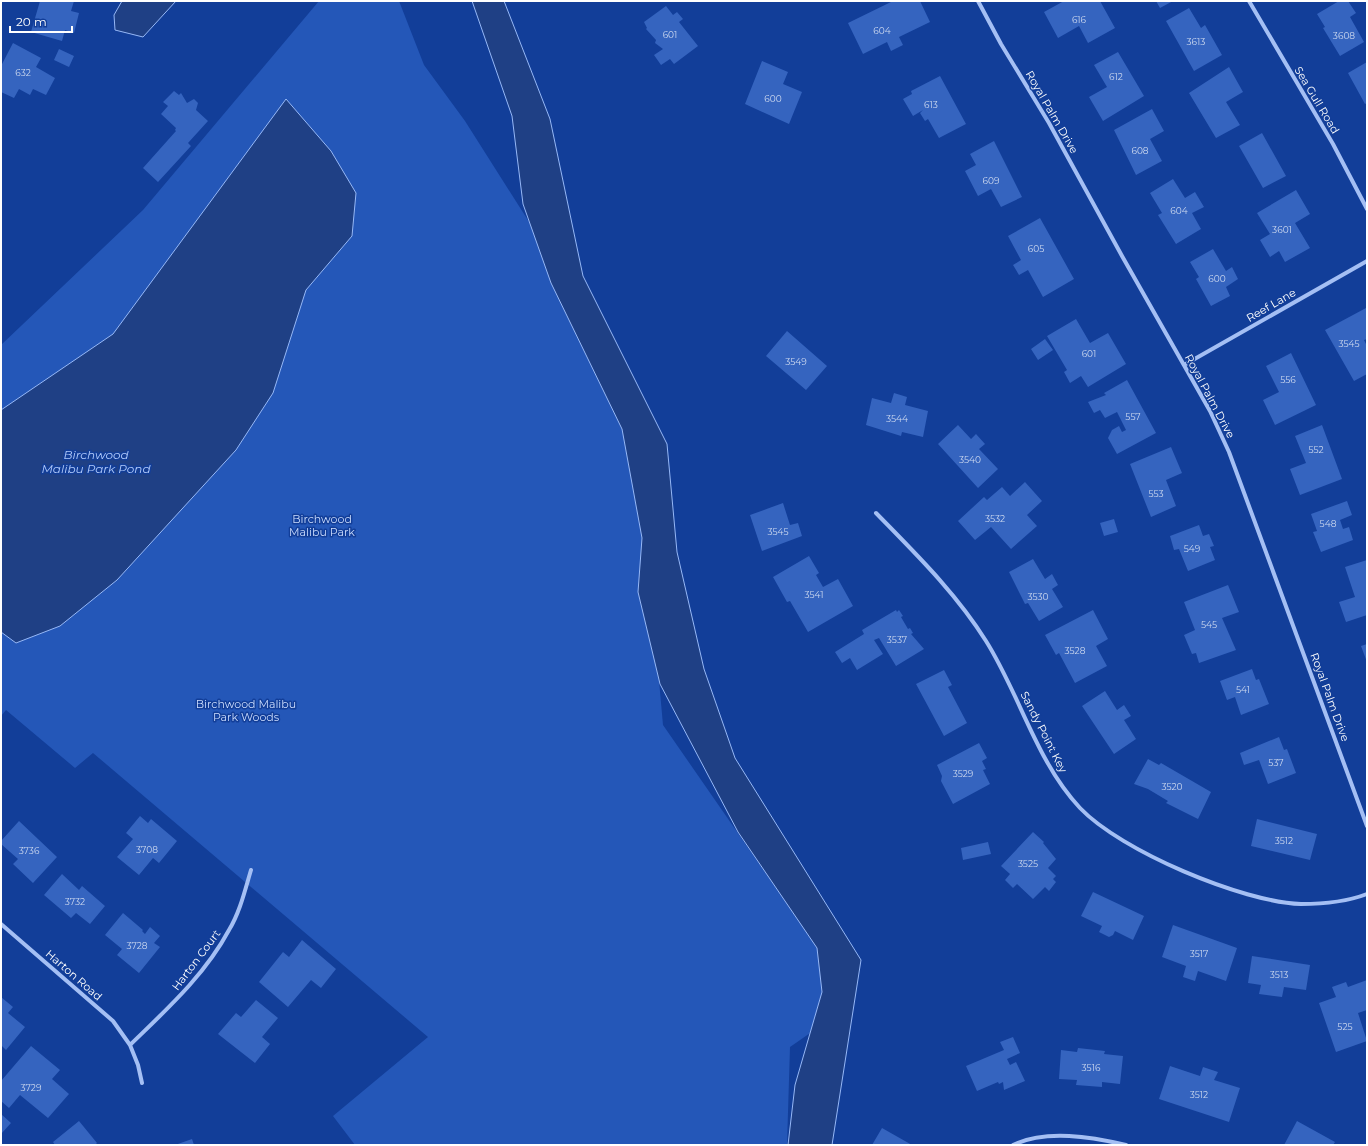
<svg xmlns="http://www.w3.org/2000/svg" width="1368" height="1146" viewBox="0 0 1368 1146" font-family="Montserrat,sans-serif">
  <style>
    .green { fill: #2457b8 }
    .water { fill: #1f4085; stroke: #96b8f7 }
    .building { fill: #3564bf }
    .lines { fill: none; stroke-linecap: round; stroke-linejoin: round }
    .street { stroke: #a4bff4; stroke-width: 4 }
    .labels { text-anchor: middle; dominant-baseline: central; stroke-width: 3; stroke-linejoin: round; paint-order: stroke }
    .number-label { font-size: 9px; fill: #ccd8ef }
    .street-label { font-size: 11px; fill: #fff; stroke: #123e99 }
    .park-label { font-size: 11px; fill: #ccddfe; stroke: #123e99 }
    .water-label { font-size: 12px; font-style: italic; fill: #b1cafa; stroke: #123e99 }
  </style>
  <rect width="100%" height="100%" fill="#123e99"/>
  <path class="green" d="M 319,1 L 399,1 L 424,65 L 465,121 L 597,329 L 638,446 L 663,725 L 855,1002 L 790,1047 L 787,1145 L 355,1145 L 333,1116 L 428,1037 L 93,753 L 75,768 L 6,710 L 1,716 L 1,345 L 143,210 Z"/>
  <path class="water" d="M 122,1 L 176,1 L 143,37 L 115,30 L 114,15 Z
    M 472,1 L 504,1 L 550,119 L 583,276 L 667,444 L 677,552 L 704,669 L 735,758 L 861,960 L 832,1145 L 788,1145 L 795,1085 L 822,992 L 817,948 L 738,832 L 660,684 L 638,592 L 642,538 L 622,429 L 551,283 L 523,204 L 512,116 Z
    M 286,99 L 331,151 L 356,193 L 352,236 L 306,290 L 273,393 L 236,450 L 117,580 L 60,626 L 16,643 L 1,632 L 1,410 L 113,334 Z"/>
  <path class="building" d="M 40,1 L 74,1 L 71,11 L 79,13 L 74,33 L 65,30 L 62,41 L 31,32 Z
    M 893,1 L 920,1 L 930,22 L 899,37 L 903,45 L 891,51 L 887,42 L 863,54 L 848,23 Z
    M 1064,1 L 1100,1 L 1115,28 L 1088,43 L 1079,26 L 1058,38 L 1044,12 Z
    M 1156,1 L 1173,1 L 1160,8 Z
    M 1339,1 L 1348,1 L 1356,13 L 1350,17 L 1364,42 L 1340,56 L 1323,28 L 1325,27 L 1317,14 Z
    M 666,6 L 673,15 L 677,12 L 683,19 L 679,22 L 698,46 L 674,64 L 670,59 L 661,65 L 654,55 L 663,49 L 655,43 L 656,40 L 646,29 L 647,28 L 644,22 Z
    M 1189,8 L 1201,28 L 1205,25 L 1222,55 L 1194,71 L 1166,21 Z
    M 13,43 L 41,58 L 36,67 L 55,78 L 46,95 L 33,89 L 30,95 L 19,89 L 14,98 L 1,92 L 1,66 Z
    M 59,49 L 74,56 L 69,67 L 54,60 Z
    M 1118,52 L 1144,96 L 1103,121 L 1089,97 L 1107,87 L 1094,65 Z
    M 762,61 L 788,72 L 783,84 L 802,92 L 789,124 L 745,104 Z
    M 1367,62 L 1367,103 L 1365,104 L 1348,73 Z
    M 1229,67 L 1243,92 L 1226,102 L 1240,125 L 1216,138 L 1189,93 Z
    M 940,76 L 966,124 L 939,138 L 928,119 L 925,121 L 920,113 L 923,110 L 913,116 L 903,99 L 912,94 L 911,91 Z
    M 174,91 L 179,95 L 181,93 L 187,103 L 194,99 L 198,103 L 196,110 L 208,121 L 188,143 L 191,146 L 158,182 L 143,168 L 176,131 L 175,130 L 176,128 L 161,114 L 168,106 L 163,102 Z
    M 1152,109 L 1164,131 L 1150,139 L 1162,161 L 1136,175 L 1114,130 Z
    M 1262,133 L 1286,176 L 1263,188 L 1239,146 Z
    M 994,141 L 1022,197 L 1001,207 L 991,189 L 978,196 L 965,171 L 976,165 L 970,154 Z
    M 1173,179 L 1185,198 L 1195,192 L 1204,207 L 1192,213 L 1201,229 L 1176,244 L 1158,215 L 1162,213 L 1150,193 Z
    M 1296,190 L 1310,214 L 1295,223 L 1310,248 L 1285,262 L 1279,251 L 1270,257 L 1260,240 L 1270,234 L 1257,213 Z
    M 1040,218 L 1074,279 L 1043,297 L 1028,270 L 1019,275 L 1013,265 L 1021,260 L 1008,236 Z
    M 1213,249 L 1226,271 L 1232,267 L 1238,279 L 1226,287 L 1230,296 L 1211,306 L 1196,279 L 1199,277 L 1190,262 Z
    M 1366,308 L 1367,339 L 1364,340 L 1367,346 L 1367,374 L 1354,381 L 1325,330 Z
    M 1076,319 L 1090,343 L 1108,333 L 1126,364 L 1088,387 L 1081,376 L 1070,383 L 1064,372 L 1067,370 L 1047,336 Z
    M 787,331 L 827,366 L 806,390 L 766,356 Z
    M 1045,339 L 1053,350 L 1038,360 L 1031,349 Z
    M 1291,353 L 1316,405 L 1275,425 L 1263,400 L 1279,392 L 1266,366 Z
    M 1127,380 L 1156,433 L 1117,454 L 1108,438 L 1112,430 L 1119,426 L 1122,432 L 1126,430 L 1117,412 L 1105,418 L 1100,410 L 1094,413 L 1088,402 L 1106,395 L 1104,393 Z
    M 894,393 L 907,397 L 905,405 L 928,411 L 923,437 L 902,432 L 901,436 L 866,425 L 872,398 L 891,403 Z
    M 958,425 L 971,439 L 976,434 L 985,444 L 979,449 L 998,469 L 978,488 L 938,444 Z
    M 1322,425 L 1342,479 L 1300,495 L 1290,469 L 1306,463 L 1295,436 Z
    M 1171,447 L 1182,473 L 1166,480 L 1176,506 L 1151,517 L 1130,464 Z
    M 1025,482 L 1042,501 L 1027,515 L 1037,526 L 1011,549 L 991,527 L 975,540 L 958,521 L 984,497 L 987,500 L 1002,487 L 1010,496 Z
    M 1347,501 L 1352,515 L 1340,520 L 1343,529 L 1349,527 L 1353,540 L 1321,552 L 1313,532 L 1317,531 L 1311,514 Z
    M 783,503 L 790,525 L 798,523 L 802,536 L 762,551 L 750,515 Z
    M 1114,519 L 1118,532 L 1104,536 L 1100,523 Z
    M 1199,525 L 1203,536 L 1209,534 L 1214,546 L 1210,547 L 1215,560 L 1188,571 L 1179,549 L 1174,550 L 1170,536 Z
    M 809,556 L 819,573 L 816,575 L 823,587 L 838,579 L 853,606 L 808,632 L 790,601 L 787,602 L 773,577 Z
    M 1033,559 L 1045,579 L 1052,574 L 1058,585 L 1052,589 L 1063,607 L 1039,621 L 1028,603 L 1025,604 L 1009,572 Z
    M 1367,560 L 1367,615 L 1346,622 L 1339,602 L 1355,597 L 1345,567 Z
    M 1228,585 L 1239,612 L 1222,618 L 1236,650 L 1199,663 L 1196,653 L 1192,654 L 1184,635 L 1195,630 L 1184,602 Z
    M 896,610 L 897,612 L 899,610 L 903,616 L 901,617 L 908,629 L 910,628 L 913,633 L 911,634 L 924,649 L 896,666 L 879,638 L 874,640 L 883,654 L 857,670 L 850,658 L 842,663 L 835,652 L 864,634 L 862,630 Z
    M 1093,610 L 1108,639 L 1096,646 L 1107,666 L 1075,683 L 1059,653 L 1056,655 L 1045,635 Z
    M 1367,644 L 1367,662 L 1361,646 Z
    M 1252,669 L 1256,680 L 1259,679 L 1269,704 L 1241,715 L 1235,697 L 1227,700 L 1220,681 Z
    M 944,670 L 952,685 L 948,687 L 967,723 L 944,736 L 916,684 Z
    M 1105,691 L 1117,710 L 1124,705 L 1131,716 L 1124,720 L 1136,739 L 1114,754 L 1082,706 Z
    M 1279,737 L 1284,750 L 1287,749 L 1296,773 L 1268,784 L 1259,760 L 1244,765 L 1240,753 Z
    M 979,743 L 987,758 L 982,761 L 986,769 L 983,770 L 990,784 L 953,804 L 941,781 L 942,776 L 937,765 Z
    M 1148,759 L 1159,765 L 1161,763 L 1211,792 L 1198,819 L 1166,803 L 1168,801 L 1148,789 L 1134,784 Z
    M 140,816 L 148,823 L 151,819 L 177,841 L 159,863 L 153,858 L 139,875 L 117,857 L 133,839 L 126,833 Z
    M 1257,819 L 1317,834 L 1310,860 L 1251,846 Z
    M 19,821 L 57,857 L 33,883 L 13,864 L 18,859 L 1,844 L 1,841 Z
    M 1033,832 L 1044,842 L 1043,843 L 1056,859 L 1048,868 L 1056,876 L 1053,879 L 1056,882 L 1049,891 L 1045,887 L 1033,899 L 1017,884 L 1013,888 L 1005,880 L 1010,874 L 1001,866 Z
    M 988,842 L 991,854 L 963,860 L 961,848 Z
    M 62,874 L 79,890 L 82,886 L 105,906 L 90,924 L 76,913 L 71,918 L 44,895 Z
    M 1093,892 L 1144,916 L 1133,940 L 1115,931 L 1113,935 L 1109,937 L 1099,932 L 1102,926 L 1081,916 Z
    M 123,913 L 143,930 L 142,931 L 145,934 L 150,927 L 160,936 L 154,943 L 160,947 L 139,973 L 117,955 L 122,949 L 105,935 Z
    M 1173,925 L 1237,948 L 1226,981 L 1198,971 L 1195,981 L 1183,977 L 1186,966 L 1162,957 Z
    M 302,940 L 336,969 L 321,988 L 311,980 L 288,1007 L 259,982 L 283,952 L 289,957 Z
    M 1252,956 L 1310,965 L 1306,990 L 1284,987 L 1282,997 L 1259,994 L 1261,985 L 1248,983 Z
    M 1367,980 L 1367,1010 L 1358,1013 L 1367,1041 L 1336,1052 L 1319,1003 L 1336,997 L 1332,987 L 1346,982 L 1348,987 Z
    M 1,997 L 13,1007 L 8,1013 L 25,1027 L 6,1050 L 1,1045 Z
    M 256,1000 L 278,1018 L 262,1037 L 270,1044 L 255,1063 L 218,1034 L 236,1013 L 241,1017 Z
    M 1013,1037 L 1020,1053 L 1007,1059 L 1010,1065 L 1016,1062 L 1025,1081 L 1004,1090 L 1003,1082 L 999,1084 L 998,1082 L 977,1091 L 966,1066 L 1004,1050 L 1000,1042 Z
    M 31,1046 L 60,1070 L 52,1079 L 69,1094 L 48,1118 L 20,1095 L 9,1108 L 1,1101 L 1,1081 Z
    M 1078,1048 L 1105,1051 L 1104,1054 L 1123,1056 L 1120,1084 L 1102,1082 L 1102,1087 L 1076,1085 L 1077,1080 L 1059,1079 L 1061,1050 L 1077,1052 Z
    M 1170,1066 L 1200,1076 L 1203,1067 L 1218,1072 L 1214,1080 L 1240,1088 L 1229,1122 L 1159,1099 Z
    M 1,1114 L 11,1123 L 1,1134 Z
    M 79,1121 L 97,1143 L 95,1145 L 55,1145 L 53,1142 Z
    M 1297,1121 L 1335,1142 L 1333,1145 L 1284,1145 Z
    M 882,1128 L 912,1145 L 872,1145 Z
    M 192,1139 L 194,1145 L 175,1145 Z"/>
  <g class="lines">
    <path class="street" d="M 978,1 L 1001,44 L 1049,123 L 1122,256 L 1210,411 L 1229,452 L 1367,826
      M 1249,1 L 1333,144 L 1367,209
      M 1184,365 L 1367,261
      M 876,513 C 915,553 956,593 986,641 C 1020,695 1036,761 1080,808 C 1121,851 1242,902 1301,904 C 1323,904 1346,902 1367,894
      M 1,924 L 113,1021 L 130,1045 L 138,1065 L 142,1083
      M 130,1045 C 166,1010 205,975 229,930 C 240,912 245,890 251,870
      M 1013,1145 C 1046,1129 1092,1137 1126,1145"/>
  </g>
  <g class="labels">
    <g class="number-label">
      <text x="1079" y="19">616</text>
      <text x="882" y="30">604</text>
      <text x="670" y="34">601</text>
      <text x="1344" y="35">3608</text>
      <text x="1196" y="41">3613</text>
      <text x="23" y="72">632</text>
      <text x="1116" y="76">612</text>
      <text x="773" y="98">600</text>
      <text x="931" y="104">613</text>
      <text x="1140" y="150">608</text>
      <text x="991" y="180">609</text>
      <text x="1179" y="210">604</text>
      <text x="1282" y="229">3601</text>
      <text x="1036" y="248">605</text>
      <text x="1217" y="278">600</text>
      <text x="1349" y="343">3545</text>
      <text x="1089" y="353">601</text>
      <text x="796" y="361">3549</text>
      <text x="1288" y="379">556</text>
      <text x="1133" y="416">557</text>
      <text x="897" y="418">3544</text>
      <text x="1316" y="449">552</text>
      <text x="970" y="459">3540</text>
      <text x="1156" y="493">553</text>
      <text x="995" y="518">3532</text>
      <text x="1328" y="523">548</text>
      <text x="778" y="531">3545</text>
      <text x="1192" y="548">549</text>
      <text x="814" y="594">3541</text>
      <text x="1038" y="596">3530</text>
      <text x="1209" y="624">545</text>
      <text x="897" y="639">3537</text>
      <text x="1075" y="650">3528</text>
      <text x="1243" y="689">541</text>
      <text x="1276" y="762">537</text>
      <text x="963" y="773">3529</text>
      <text x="1172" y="786">3520</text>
      <text x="1284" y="840">3512</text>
      <text x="147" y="849">3708</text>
      <text x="29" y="850">3736</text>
      <text x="1028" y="863">3525</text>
      <text x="75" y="901">3732</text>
      <text x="137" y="945">3728</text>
      <text x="1199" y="953">3517</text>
      <text x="1279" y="974">3513</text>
      <text x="1345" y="1026">525</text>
      <text x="1091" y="1067">3516</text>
      <text x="31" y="1087">3729</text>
      <text x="1199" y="1094">3512</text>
    </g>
    <g class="street-label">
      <text transform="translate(1317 100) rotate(59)">Sea Gull Road</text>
      <text transform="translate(1052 112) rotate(60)">Royal Palm Drive</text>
      <text transform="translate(1271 305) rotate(-30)">Reef Lane</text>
      <text transform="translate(1210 396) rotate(62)">Royal Palm Drive</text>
      <text transform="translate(1330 697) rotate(70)">Royal Palm Drive</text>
      <text transform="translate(1044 732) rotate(63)">Sandy Point Key</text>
      <text transform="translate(196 960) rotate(-53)">Harton Court</text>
      <text transform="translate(74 975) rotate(41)">Harton Road</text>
    </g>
    <g class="park-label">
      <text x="322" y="519">Birchwood<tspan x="322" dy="13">Malibu Park</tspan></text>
      <text x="246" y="704">Birchwood Malibu<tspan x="246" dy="13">Park Woods</tspan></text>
    </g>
    <g class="water-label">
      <text x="96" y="454">Birchwood<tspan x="96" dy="14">Malibu Park Pond</tspan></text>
    </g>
  </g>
  <rect width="1368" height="1146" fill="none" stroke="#ffffff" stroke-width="4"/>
  <path d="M10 26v6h62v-6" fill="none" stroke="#ffffff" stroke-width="2"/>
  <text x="16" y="26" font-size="12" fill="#ffffff" stroke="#123e99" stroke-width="3" paint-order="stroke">20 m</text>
</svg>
